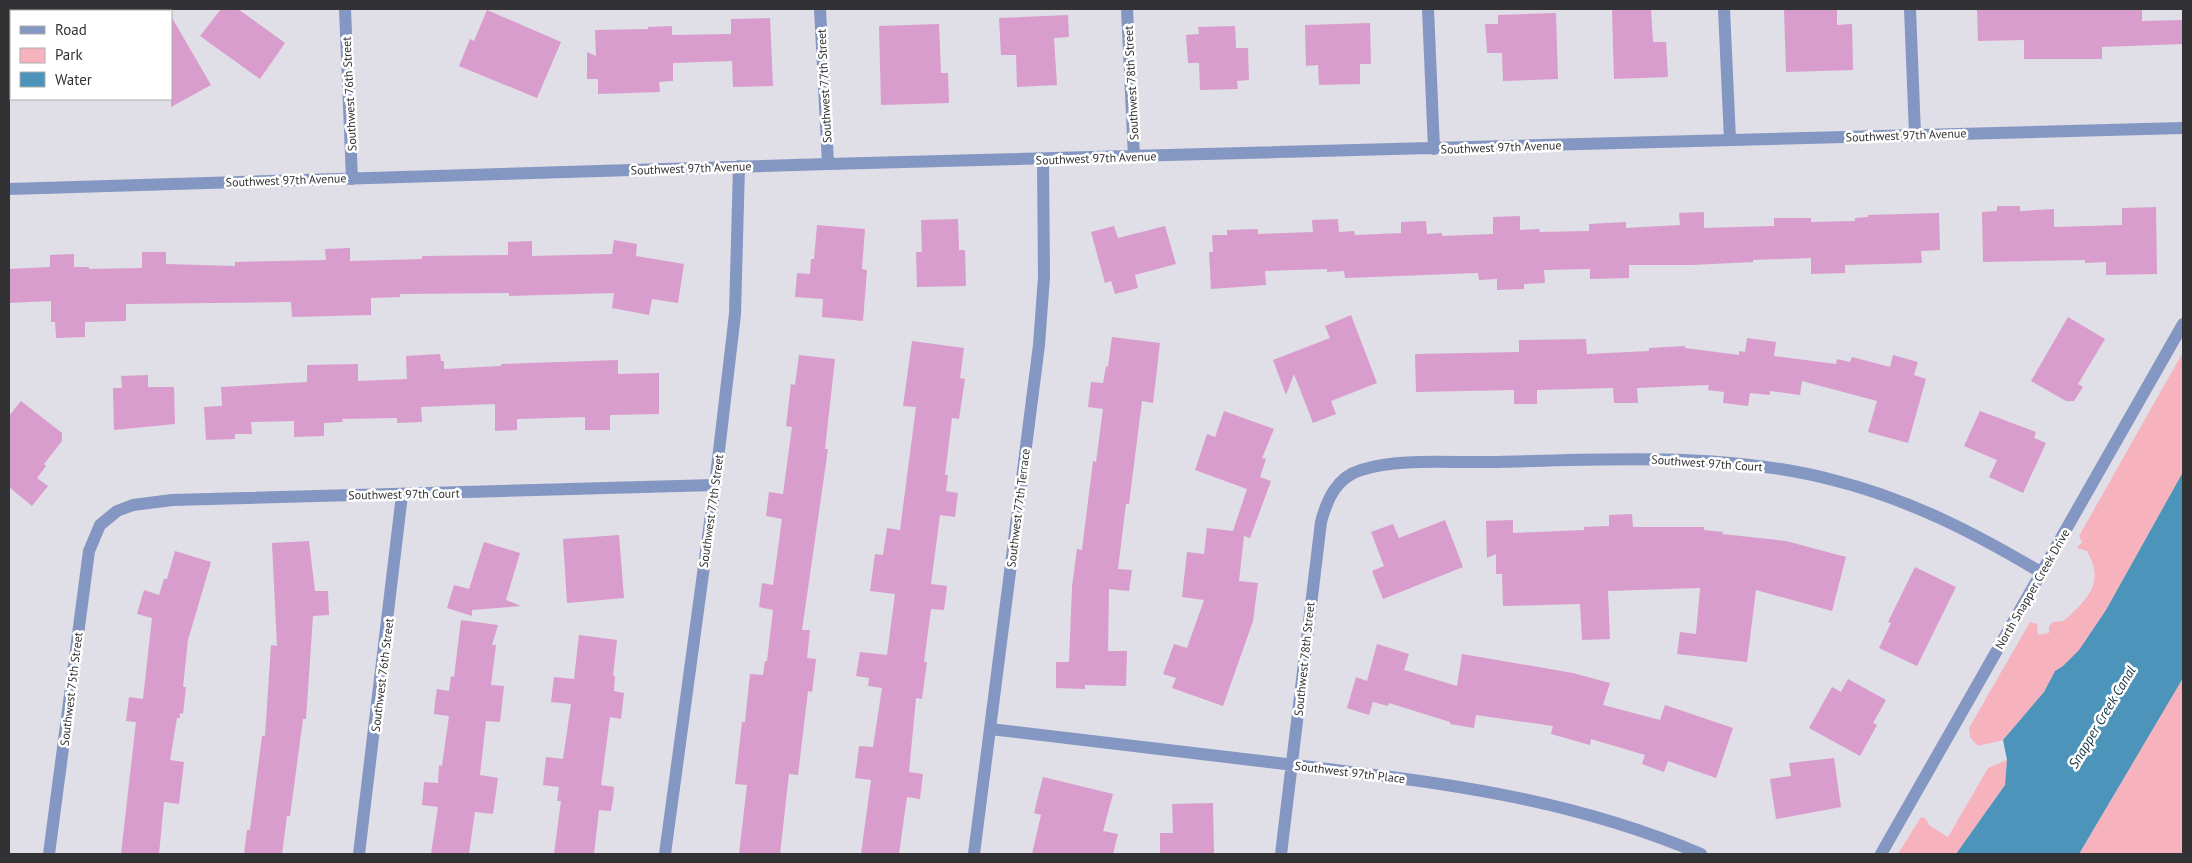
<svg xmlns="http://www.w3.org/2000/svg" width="2192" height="863" viewBox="0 0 2192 863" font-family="'PT Sans',sans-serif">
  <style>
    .green { fill: #f6b3be }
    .water { fill: #4d94ba }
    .building { fill: #d89dcc }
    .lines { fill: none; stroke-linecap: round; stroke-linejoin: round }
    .minor { stroke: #8496c2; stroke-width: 12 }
    .labels { text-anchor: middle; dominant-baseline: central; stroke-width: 5; stroke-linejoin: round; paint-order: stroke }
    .street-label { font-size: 12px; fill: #323134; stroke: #fff }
    .water-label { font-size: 14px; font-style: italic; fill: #123243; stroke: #fff }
  </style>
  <rect width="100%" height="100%" fill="#e0dee6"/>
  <path class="green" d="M 2183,352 L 2183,472 L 2106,610 L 2079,650 L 2063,666 L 2055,671 L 2044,692 L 2003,740 L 1978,746 L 1970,737 L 1969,728 L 2030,622 L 2037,624 L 2038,635 L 2049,633 L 2049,626 L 2053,622 L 2063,621 L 2066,619 C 2088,598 2105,583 2087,551 L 2077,548 L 2082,542 L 2079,536 Z
    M 2183,678 L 2183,854 L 2079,854 L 2172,696 Z
    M 2007,760 L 2005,785 L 1956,854 L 1898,854 L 1921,817 L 1925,818 L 1930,826 L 1948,837 L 1988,768 Z"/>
  <path class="water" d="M 2183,472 L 2183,678 L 2079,854 L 1956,854 L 2005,785 L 2007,760 L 2003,740 L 2044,692 L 2055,671 L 2063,666 L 2079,650 L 2106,610 Z"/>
  <path class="building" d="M 221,9 L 238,9 L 285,43 L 260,79 L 200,36 Z
    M 1612,9 L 1651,9 L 1653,42 L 1666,42 L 1668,77 L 1614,79 Z
    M 1784,9 L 1837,9 L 1837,25 L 1852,24 L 1853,70 L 1786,72 Z
    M 1977,9 L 2142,9 L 2142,21 L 2183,20 L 2183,44 L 2102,47 L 2102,59 L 2024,59 L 2024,40 L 1978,41 Z
    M 487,10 L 561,42 L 537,98 L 459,66 L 470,39 L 474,41 Z
    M 1556,13 L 1558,79 L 1503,81 L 1502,53 L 1487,53 L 1485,24 L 1498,24 L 1498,15 Z
    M 1068,15 L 1069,37 L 1054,38 L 1057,85 L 1017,87 L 1016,55 L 1001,55 L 999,18 Z
    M 171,16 L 211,85 L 171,107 Z
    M 770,18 L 773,86 L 733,87 L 732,61 L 673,63 L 673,81 L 659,82 L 660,92 L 598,94 L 598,79 L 587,79 L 587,52 L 596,56 L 595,30 L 648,29 L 648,27 L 672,26 L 672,35 L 731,34 L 731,19 Z
    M 1370,23 L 1371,64 L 1360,64 L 1360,84 L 1319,85 L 1318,65 L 1306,66 L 1305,25 Z
    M 939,24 L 941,73 L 948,73 L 949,103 L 881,105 L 879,26 Z
    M 1235,26 L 1236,48 L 1248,48 L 1249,80 L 1237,81 L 1238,89 L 1200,90 L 1199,63 L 1188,63 L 1186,35 L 1199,34 L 1198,27 Z
    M 1997,206 L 2020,206 L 2020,211 L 2054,209 L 2054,227 L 2122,225 L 2122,208 L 2156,207 L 2157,274 L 2106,275 L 2106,262 L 2085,263 L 2085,260 L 1983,262 L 1982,212 L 1997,211 Z
    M 1704,212 L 1704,228 L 1774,226 L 1774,218 L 1811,218 L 1811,222 L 1855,221 L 1855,218 L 1868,217 L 1868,215 L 1939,213 L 1940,250 L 1921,251 L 1922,263 L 1845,265 L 1845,273 L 1811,274 L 1811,258 L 1753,260 L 1753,262 L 1692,265 L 1629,265 L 1629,278 L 1590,279 L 1590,269 L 1544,270 L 1545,283 L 1524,284 L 1524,289 L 1497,290 L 1497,279 L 1479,280 L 1478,273 L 1345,278 L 1344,271 L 1327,272 L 1327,269 L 1265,271 L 1266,285 L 1211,289 L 1209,252 L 1213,252 L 1212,235 L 1227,235 L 1227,230 L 1258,229 L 1258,234 L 1313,232 L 1312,220 L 1338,219 L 1339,232 L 1354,231 L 1355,235 L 1401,233 L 1401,222 L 1426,221 L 1427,234 L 1442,233 L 1442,236 L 1493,234 L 1493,217 L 1520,216 L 1520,230 L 1539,229 L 1540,232 L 1589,231 L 1589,224 L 1626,222 L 1626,228 L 1680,225 L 1679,213 Z
    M 958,219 L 959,250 L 965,250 L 966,286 L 917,287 L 916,252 L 922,252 L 921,220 Z
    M 817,225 L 865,229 L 862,269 L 867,270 L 863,321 L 822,317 L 823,299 L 795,297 L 797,273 L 810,274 L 811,259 L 814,259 Z
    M 1114,226 L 1118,238 L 1165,226 L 1176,264 L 1135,275 L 1138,288 L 1115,294 L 1111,281 L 1105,283 L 1091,232 Z
    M 614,240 L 637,244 L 636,256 L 684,264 L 678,303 L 652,299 L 649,315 L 612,308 L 614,293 L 509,296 L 509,293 L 400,294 L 400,297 L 371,298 L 371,315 L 292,317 L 291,302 L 126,304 L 126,321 L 85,322 L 85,337 L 56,338 L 55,322 L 51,322 L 51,301 L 9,303 L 9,269 L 50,267 L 50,255 L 74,254 L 74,267 L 89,267 L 89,269 L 142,268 L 142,252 L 166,252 L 166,264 L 235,266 L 235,262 L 326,260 L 325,249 L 350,248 L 350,261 L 422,259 L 422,256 L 508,255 L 508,242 L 532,241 L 532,256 L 612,254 Z
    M 1351,315 L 1377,383 L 1331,401 L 1336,414 L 1313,423 L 1294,374 L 1286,395 L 1273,360 L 1330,338 L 1325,326 Z
    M 2068,317 L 2105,339 L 2078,384 L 2083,387 L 2074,401 L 2066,401 L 2031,381 Z
    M 1112,337 L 1160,343 L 1153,403 L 1142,401 L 1129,504 L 1126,504 L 1118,569 L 1132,570 L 1129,591 L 1109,589 L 1108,651 L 1127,651 L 1126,686 L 1085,685 L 1085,689 L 1056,688 L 1056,662 L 1069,662 L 1072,587 L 1077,549 L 1082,550 L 1093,461 L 1096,462 L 1103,409 L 1088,407 L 1091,382 L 1103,383 L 1106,366 L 1108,367 Z
    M 1747,338 L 1776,342 L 1774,356 L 1836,364 L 1837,359 L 1850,362 L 1852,357 L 1890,367 L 1893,355 L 1918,362 L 1914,375 L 1926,379 L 1908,443 L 1868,432 L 1877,401 L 1802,381 L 1800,395 L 1770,391 L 1770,395 L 1750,393 L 1748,406 L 1723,403 L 1724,392 L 1708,390 L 1709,385 L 1637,388 L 1638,403 L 1614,403 L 1613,388 L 1537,390 L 1537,404 L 1514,404 L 1514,390 L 1416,392 L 1415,354 L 1519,352 L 1519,340 L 1586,339 L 1587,354 L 1649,351 L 1649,348 L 1685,346 L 1685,348 L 1739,355 L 1739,351 L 1745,352 Z
    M 912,341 L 964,348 L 960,378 L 965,379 L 959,419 L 952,418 L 945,475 L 948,475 L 946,491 L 958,493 L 955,517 L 940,515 L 931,584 L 947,586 L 944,610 L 931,609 L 924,662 L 927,662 L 922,699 L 916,698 L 909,772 L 923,774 L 920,799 L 907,797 L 899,854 L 861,854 L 871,780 L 855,778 L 859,746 L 873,747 L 882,688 L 868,686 L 869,678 L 856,676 L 860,652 L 887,655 L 895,594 L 870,591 L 875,554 L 883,555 L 887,528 L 900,530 L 916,407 L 903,406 Z
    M 440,354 L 441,361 L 444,361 L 444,369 L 501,366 L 501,364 L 618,360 L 618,374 L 659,373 L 659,414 L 610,415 L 610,430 L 585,430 L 585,417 L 517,419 L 517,430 L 495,431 L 495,404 L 421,407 L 422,422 L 397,423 L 397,418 L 342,419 L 343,422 L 324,423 L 324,436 L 294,437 L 294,421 L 251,422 L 252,434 L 235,434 L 235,439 L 206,440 L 204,407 L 222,406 L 221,387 L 307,382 L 307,365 L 358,364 L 358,381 L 407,379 L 406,356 Z
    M 799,355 L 835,359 L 825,449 L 828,449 L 802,630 L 810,630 L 807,658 L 816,659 L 812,692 L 808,691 L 798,775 L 789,774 L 780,854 L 739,854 L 747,785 L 735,784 L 742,722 L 745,722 L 750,674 L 763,675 L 765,661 L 767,661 L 773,610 L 759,607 L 762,583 L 773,585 L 782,519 L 766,516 L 769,492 L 783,494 L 792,427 L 786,426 L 791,384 L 795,385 Z
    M 148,375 L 148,387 L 174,387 L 175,424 L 114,430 L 113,388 L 122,388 L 121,376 Z
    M 21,401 L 62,433 L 62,441 L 44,464 L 46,466 L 37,478 L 48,486 L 32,506 L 9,487 L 9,416 Z
    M 1224,411 L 1274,429 L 1262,458 L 1266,459 L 1260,477 L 1271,481 L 1250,538 L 1244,536 L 1239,581 L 1258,583 L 1253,621 L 1223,706 L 1172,688 L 1176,678 L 1163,674 L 1174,644 L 1187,648 L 1204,600 L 1182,597 L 1187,552 L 1204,554 L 1207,528 L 1233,531 L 1247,489 L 1195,470 L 1207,434 L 1215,437 Z
    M 1980,411 L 2036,432 L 2034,438 L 2046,443 L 2023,493 L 1989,477 L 1997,460 L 1964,446 Z
    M 1632,514 L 1633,527 L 1704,527 L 1704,530 L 1723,532 L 1722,534 L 1786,541 L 1846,557 L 1832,611 L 1756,590 L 1747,662 L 1677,654 L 1680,632 L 1696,634 L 1700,588 L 1608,591 L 1610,639 L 1582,640 L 1580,604 L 1503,606 L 1502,574 L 1496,574 L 1496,554 L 1487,558 L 1486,521 L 1513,520 L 1513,533 L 1584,530 L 1584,527 L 1609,526 L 1609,515 Z
    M 1445,520 L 1463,567 L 1383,599 L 1372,571 L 1384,566 L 1371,532 L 1393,524 L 1399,538 Z
    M 619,535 L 624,598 L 567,603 L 563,539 Z
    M 309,541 L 315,591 L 328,591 L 329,615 L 313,616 L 306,719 L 303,719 L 290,816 L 287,816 L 282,854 L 244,854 L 247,830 L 250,830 L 262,736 L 265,736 L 271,645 L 277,646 L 272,543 Z
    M 484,542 L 520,553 L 506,600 L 521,606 L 472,610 L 472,616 L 447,608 L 454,585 L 469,589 Z
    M 175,551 L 211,562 L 188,640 L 183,687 L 186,687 L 183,714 L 180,713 L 180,718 L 177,718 L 170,760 L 184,762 L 179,804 L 164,802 L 159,854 L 121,854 L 136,722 L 126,721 L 129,697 L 143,699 L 152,618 L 137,614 L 144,590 L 159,595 L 164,579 L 167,579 Z
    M 1915,567 L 1956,587 L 1917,666 L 1879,648 L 1891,623 L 1888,622 Z
    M 461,620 L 498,625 L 492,645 L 496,645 L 491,685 L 504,686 L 500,722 L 486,721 L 480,775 L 498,778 L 493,814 L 475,812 L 469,854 L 431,854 L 438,807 L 422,805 L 424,782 L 438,783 L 439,765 L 442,766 L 449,716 L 434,714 L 435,702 L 437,689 L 449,691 L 451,676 L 454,677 Z
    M 579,635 L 617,640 L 613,676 L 615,676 L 614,691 L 624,693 L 621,719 L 610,717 L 601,785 L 614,787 L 613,799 L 611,811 L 599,810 L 594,854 L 554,854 L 561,801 L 557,801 L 559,787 L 543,785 L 546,757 L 563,759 L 571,704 L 551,702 L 554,677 L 574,679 Z
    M 1377,644 L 1409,654 L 1404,670 L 1457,686 L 1462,654 L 1573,673 L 1610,683 L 1603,705 L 1660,720 L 1665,705 L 1733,728 L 1716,778 L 1668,761 L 1664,772 L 1642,764 L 1645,755 L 1591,739 L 1590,745 L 1551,734 L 1553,726 L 1476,715 L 1474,728 L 1450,724 L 1450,722 L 1389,703 L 1388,706 L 1373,702 L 1369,715 L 1347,708 L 1356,677 L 1367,681 Z
    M 1848,679 L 1886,700 L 1873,723 L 1877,725 L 1860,756 L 1809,728 L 1832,687 L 1841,692 Z
    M 1834,758 L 1841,807 L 1776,819 L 1770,779 L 1791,776 L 1789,763 Z
    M 1043,777 L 1113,794 L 1103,831 L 1118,834 L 1113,854 L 1032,854 L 1041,815 L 1034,813 Z
    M 1213,803 L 1214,854 L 1160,854 L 1160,833 L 1173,833 L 1172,804 Z"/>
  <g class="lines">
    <path class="minor" d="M 345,9 L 352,179
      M 820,9 L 828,164
      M 1127,9 L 1134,157
      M 1428,9 L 1434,149
      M 1724,9 L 1730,140
      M 1910,9 L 1915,134
      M 9,189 L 828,164 L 2183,128
      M 990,729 C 1091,741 1192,753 1294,765 C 1437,782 1567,797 1701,854
      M 49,854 L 89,551 L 100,525 L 117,511 L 133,505 L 172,500 L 715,485
      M 359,854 L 402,495
      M 665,854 L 715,485 L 735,314 L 739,166
      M 974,854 L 1039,345 L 1044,277 L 1043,160
      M 1281,854 L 1321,522 C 1327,499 1337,477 1361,470 C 1398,458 1450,463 1489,462 C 1603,460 1722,451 1833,480 C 1909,499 1975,533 2042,573
      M 1881,854 L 2183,324"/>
  </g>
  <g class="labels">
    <g class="street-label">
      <text transform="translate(1131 83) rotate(-93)">Southwest 78th Street</text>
      <text transform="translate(824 86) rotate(-93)">Southwest 77th Street</text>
      <text transform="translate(349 94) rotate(-93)">Southwest 76th Street</text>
      <text transform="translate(1906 135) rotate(-2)">Southwest 97th Avenue</text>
      <text transform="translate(1501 147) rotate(-2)">Southwest 97th Avenue</text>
      <text transform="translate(1096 158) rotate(-2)">Southwest 97th Avenue</text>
      <text transform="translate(691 168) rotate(-2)">Southwest 97th Avenue</text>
      <text transform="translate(286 180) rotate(-2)">Southwest 97th Avenue</text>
      <text transform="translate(1707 463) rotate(4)">Southwest 97th Court</text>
      <text transform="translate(404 494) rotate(-1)">Southwest 97th Court</text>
      <text transform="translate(1018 508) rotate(-83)">Southwest 77th Terrace</text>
      <text transform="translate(711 511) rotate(-82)">Southwest 77th Street</text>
      <text transform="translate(2032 589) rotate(-60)">North Snapper Creek Drive</text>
      <text transform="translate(1304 659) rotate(-84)">Southwest 78th Street</text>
      <text transform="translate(382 675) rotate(-83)">Southwest 76th Street</text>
      <text transform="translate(71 689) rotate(-83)">Southwest 75th Street</text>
      <text transform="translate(1350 772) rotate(7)">Southwest 97th Place</text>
    </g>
    <g class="water-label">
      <text transform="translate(2102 717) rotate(-59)">Snapper Creek Canal</text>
    </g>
  </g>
  <rect width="2192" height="863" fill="none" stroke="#323134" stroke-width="20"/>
  <rect x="10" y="10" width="162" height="90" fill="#ffffff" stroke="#adadae"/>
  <rect x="20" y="26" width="25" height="8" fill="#8496c2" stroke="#adadae"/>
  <text x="55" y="35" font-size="15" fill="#323134">Road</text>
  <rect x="20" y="48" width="25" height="15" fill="#f6b3be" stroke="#adadae"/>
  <text x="55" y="60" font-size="15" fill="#323134">Park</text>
  <rect x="20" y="72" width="25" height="15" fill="#4d94ba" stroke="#adadae"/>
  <text x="55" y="85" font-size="15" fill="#323134">Water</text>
</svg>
